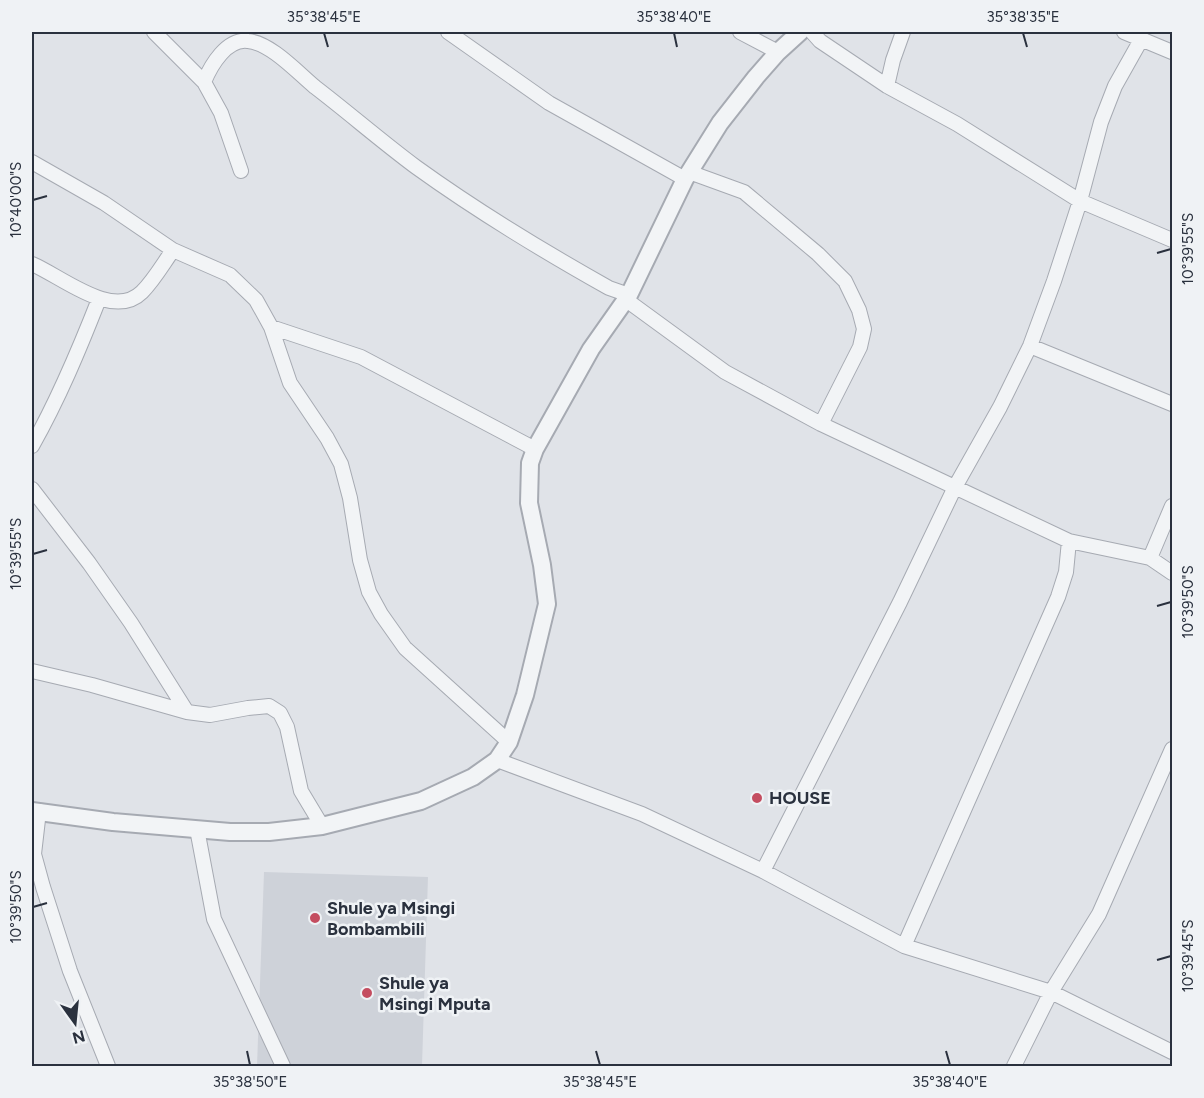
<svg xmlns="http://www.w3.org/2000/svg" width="1204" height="1098" viewBox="0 0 1204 1098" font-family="Figtree,sans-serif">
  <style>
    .built { fill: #ced2d9 }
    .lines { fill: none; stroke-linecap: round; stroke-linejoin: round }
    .minor-casing { stroke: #a6aab2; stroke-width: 16 }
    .tertiary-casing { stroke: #a6aab2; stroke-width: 20 }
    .minor { stroke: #f2f4f6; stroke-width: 14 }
    .tertiary { stroke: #f2f4f6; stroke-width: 16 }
    .ticks { fill: none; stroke: #2a313e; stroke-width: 2 }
    .poi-dot { fill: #c44d60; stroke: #eff2f5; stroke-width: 2 }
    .labels { text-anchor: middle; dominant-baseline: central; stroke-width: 5; stroke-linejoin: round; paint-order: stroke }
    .poi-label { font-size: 18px; font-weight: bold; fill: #2a313e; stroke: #eff2f5; text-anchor: start }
    .neatline { fill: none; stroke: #2a313e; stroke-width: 2 }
    .ticks-label { font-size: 15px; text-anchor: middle; fill: #2a313e }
  </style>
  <rect width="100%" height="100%" fill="#e0e3e8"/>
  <path class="built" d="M 264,872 L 428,877 L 422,1066 L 257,1066 Z"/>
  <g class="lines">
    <g class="minor-casing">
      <path id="minor" d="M 154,32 L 204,82 L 221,113 L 241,171
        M 448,32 L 549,103 L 685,179
        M 740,32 L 778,52
        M 812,32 L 820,41 L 887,86 L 957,124 L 1080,201 L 1172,240
        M 1124,32 L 1172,52
        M 204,82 C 211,65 227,38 248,41 C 271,43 298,73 315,87 C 349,113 381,141 416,167 C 477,211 543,251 609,288 L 629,295
        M 887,86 L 893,60 L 903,32
        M 32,162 L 104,203 L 173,250 L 230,275 L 256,300 L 271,327 L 290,383 L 327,438 L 341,464 L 350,498 L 360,560 L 369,592 L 381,614 L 405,648 L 509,742
        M 689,172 L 744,192 L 818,254 L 845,281 L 859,310 L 864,329 L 860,347 L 821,424
        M 32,264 C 61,276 113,321 142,292 C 154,280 163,264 173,250
        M 625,299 L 725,372 L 821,424 L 1069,541 L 1150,558 L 1172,573
        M 271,327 L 361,357 L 535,449
        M 1030,346 L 1172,404
        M 32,446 C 59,398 79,350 99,299
        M 32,489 L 89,563 L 131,623 L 187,712
        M 1150,558 L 1172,506
        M 32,671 L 92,685 L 187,712 L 210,715 L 248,708 L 269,706 L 280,713 L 287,727 L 301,791 L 322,826
        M 497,760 L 642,814 L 763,871 L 904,946 L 1051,992 L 1172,1052
        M 39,811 L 34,854 L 43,887 L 70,971 L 108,1066
        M 197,829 L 214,919 L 283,1066
        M 763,871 L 900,602 L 955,487 L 1000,407 L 1030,346 L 1054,281 L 1080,201 L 1101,122 L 1115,86 L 1142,38
        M 904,946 L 1058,597 L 1066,572 L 1069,541
        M 1014,1066 L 1051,992 L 1099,914 L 1172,749"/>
    </g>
    <g class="tertiary-casing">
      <path id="tertiary" d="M 32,811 L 113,822 L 230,832 L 269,832 L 322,826 L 421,801 L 473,777 L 497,760 L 509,742 L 525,695 L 547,604 L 542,565 L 529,503 L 530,463 L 535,449 L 591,349 L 629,295 L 685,179 L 720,123 L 756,77 L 778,52 L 800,32"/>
    </g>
    <use href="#minor" class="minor"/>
    <use href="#tertiary" class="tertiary"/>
  </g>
  <path class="ticks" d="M 324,33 L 328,47M 674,33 L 677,47M 1023,33 L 1027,47M 33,200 L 47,196M 1157,253 L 1171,249M 33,554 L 47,550M 1157,606 L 1171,602M 33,907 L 47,903M 1157,960 L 1171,956M 247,1051 L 250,1065M 596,1051 L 600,1065M 946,1051 L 950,1065"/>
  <g class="poi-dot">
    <circle cx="757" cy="798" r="6"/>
    <circle cx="315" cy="918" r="6"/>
    <circle cx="367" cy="993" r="6"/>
  </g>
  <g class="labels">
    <g class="poi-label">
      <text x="769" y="798">HOUSE</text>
      <text x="327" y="908">Shule ya Msingi<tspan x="327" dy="21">Bombambili</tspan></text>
      <text x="379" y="983">Shule ya<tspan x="379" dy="21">Msingi Mputa</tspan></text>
    </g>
  </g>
  <rect width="1204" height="1098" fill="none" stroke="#eff2f5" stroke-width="66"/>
  <g transform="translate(75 1023) rotate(165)" stroke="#eff2f5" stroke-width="4.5" paint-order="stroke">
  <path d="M0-4.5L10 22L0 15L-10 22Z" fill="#2a313e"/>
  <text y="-9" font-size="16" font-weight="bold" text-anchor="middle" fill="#2a313e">N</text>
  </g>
  <rect x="33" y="33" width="1138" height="1032" class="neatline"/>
  <g class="ticks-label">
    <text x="324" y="22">35°38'45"E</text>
    <text x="674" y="22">35°38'40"E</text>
    <text x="1023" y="22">35°38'35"E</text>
    <text transform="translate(16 200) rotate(-90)" y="5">10°40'00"S</text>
    <text transform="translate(1188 249) rotate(-90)" y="5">10°39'55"S</text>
    <text transform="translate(16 554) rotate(-90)" y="5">10°39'55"S</text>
    <text transform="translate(1188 602) rotate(-90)" y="5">10°39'50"S</text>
    <text transform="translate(16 907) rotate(-90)" y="5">10°39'50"S</text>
    <text transform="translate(1188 956) rotate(-90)" y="5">10°39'45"S</text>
    <text x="250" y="1087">35°38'50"E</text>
    <text x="600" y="1087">35°38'45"E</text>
    <text x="950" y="1087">35°38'40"E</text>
  </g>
</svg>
